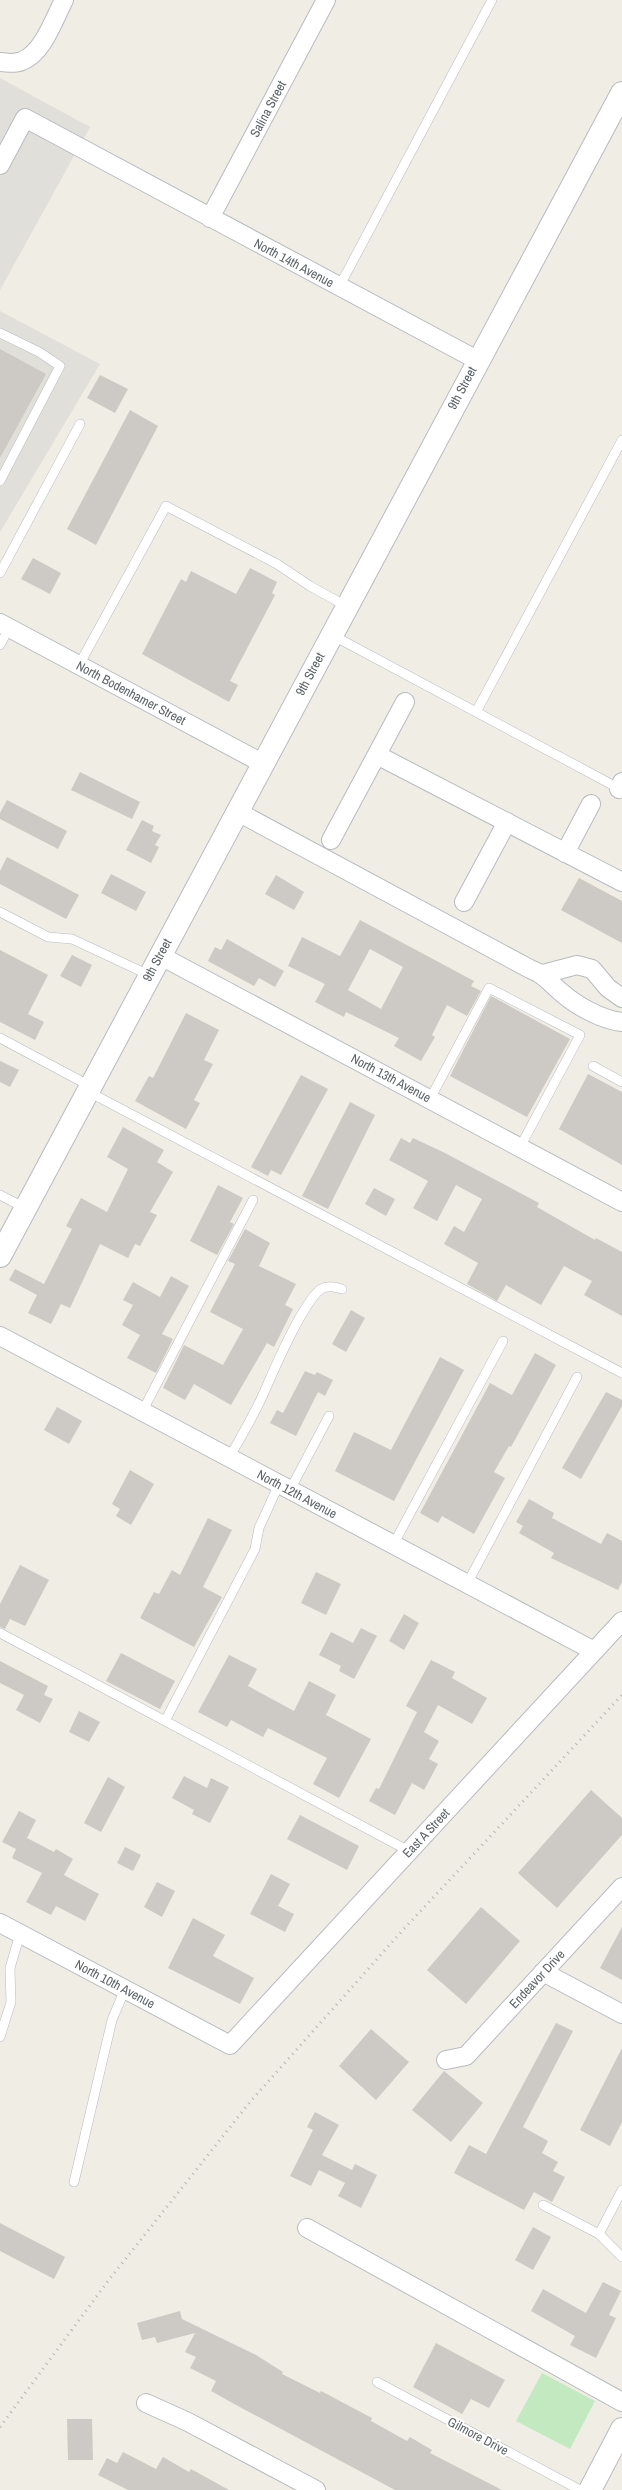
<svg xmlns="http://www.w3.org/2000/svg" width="622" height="2490" viewBox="0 0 622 2490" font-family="'Archivo Narrow',sans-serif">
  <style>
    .industrial { fill: #e1dfd9 }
    .green { fill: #c3e9c0 }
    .building { fill: #cdc9c4; fill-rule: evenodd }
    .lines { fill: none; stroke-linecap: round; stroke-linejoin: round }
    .service-casing { stroke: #b7bbc0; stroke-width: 10 }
    .minor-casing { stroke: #b7bbc0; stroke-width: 20 }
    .tertiary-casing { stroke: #b7bbc0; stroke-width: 24 }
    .service { stroke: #fff; stroke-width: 9 }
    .minor { stroke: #fff; stroke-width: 18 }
    .tertiary { stroke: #fff; stroke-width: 22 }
    .rail { stroke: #b4b5b6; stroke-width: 3; stroke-dasharray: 1 5; stroke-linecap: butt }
    .labels { text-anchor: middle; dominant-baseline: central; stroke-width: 4; stroke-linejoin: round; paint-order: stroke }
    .street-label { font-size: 13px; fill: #5c6266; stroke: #fff }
  </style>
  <rect width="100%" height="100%" fill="#f0ede5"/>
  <path class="industrial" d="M 0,78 L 90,127 L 0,290 Z
    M 0,311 L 100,364 L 0,532 Z"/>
  <path class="green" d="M 542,2373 L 595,2401 L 570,2449 L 516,2421 Z"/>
  <path class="building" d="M 0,349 L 46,374 L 0,458 Z
    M 100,375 L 128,389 L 115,413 L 87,398 Z
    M 130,410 L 158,426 L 96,545 L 67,529 Z
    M 33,558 L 61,573 L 50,594 L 21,579 Z
    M 250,568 L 277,582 L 272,593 L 275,595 L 230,681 L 238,685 L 229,702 L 142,654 L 181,579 L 186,582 L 191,571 L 236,594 Z
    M 80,772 L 140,802 L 132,819 L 71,790 Z
    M 7,800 L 67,831 L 58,849 L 0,819 L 0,813 Z
    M 142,820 L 154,826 L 152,831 L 161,835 L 155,845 L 159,847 L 151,863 L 126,850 Z
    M 7,857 L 79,895 L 66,919 L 0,884 L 0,871 Z
    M 111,874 L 146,892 L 136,911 L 101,893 Z
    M 276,875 L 304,892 L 294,910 L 265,894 Z
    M 579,878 L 622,901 L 622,943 L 561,910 Z
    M 360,920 L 474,981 L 471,986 L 481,991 L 467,1016 L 447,1005 L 432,1035 L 435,1037 L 421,1061 L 394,1046 L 399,1038 L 346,1012 L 344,1017 L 315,1002 L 325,984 L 288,966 L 302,937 L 340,956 ZM 370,949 L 403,967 L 381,1009 L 348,990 Z
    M 227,939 L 284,971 L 275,987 L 259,978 L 254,986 L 208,961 L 215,947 L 221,950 Z
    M 0,950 L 48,975 L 28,1014 L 44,1022 L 35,1040 L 0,1022 Z
    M 72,955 L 92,965 L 81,987 L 60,976 Z
    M 491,996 L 570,1039 L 527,1117 L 450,1076 Z
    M 186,1013 L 219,1030 L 204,1060 L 213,1064 L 194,1100 L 200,1103 L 186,1129 L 135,1101 L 149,1076 L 153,1078 Z
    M 0,1061 L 19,1070 L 10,1087 L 0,1082 Z
    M 588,1074 L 622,1092 L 622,1165 L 559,1129 Z
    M 301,1075 L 328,1089 L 281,1175 L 271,1170 L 268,1176 L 251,1167 Z
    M 350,1102 L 375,1115 L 328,1209 L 302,1196 Z
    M 123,1127 L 164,1150 L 157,1162 L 173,1172 L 150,1212 L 157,1215 L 140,1246 L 135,1244 L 128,1258 L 100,1244 L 70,1308 L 61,1304 L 51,1324 L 28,1313 L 37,1295 L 9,1280 L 15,1269 L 44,1284 L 72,1229 L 66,1226 L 81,1198 L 107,1212 L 128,1169 L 107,1157 Z
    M 401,1138 L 410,1143 L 413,1138 L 443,1152 L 539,1203 L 537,1207 L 595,1240 L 596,1238 L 622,1252 L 622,1316 L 584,1295 L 592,1281 L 564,1266 L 541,1305 L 506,1285 L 497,1301 L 467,1284 L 478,1263 L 444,1244 L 454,1226 L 464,1232 L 482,1199 L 456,1185 L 437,1221 L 413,1208 L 428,1181 L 389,1160 Z
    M 218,1185 L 243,1198 L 230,1222 L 234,1224 L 217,1255 L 190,1241 Z
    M 374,1188 L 395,1199 L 386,1216 L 365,1204 Z
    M 245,1229 L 270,1243 L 259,1266 L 296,1284 L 285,1305 L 293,1309 L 274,1347 L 267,1343 L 231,1405 L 194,1384 L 185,1400 L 163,1388 L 184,1345 L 223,1365 L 243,1329 L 210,1312 L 235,1264 L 228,1261 Z
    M 171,1276 L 189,1286 L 162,1334 L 173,1339 L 156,1373 L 127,1358 L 140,1335 L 122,1325 L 133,1305 L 123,1300 L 133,1282 L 160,1297 Z
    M 351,1310 L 365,1318 L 346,1352 L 332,1344 Z
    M 535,1353 L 556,1365 L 511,1447 L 509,1446 L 494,1472 L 505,1478 L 474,1534 L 442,1516 L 438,1523 L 420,1513 L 490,1383 L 512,1395 Z
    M 440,1357 L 464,1370 L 394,1501 L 335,1471 L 354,1432 L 391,1450 Z
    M 305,1371 L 315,1375 L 317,1372 L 333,1380 L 325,1396 L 318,1392 L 296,1436 L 270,1423 L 277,1410 L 283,1413 Z
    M 606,1392 L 622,1400 L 622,1406 L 581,1479 L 562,1468 Z
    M 57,1407 L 82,1421 L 69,1444 L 44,1430 Z
    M 130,1470 L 154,1484 L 131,1525 L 116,1516 L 120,1509 L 112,1504 Z
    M 529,1499 L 554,1513 L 552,1518 L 601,1544 L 607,1533 L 622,1541 L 622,1582 L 618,1590 L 551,1558 L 554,1553 L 519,1533 L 523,1526 L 516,1522 Z
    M 208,1518 L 232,1530 L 203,1587 L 222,1597 L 194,1647 L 140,1618 L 154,1592 L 159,1594 L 172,1570 L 180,1575 Z
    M 20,1565 L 49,1580 L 25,1626 L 10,1619 L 5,1629 L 0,1627 L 0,1604 Z
    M 316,1572 L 341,1584 L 326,1615 L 301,1603 Z
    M 404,1614 L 419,1623 L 404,1650 L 389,1641 Z
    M 361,1628 L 377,1636 L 354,1679 L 339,1671 L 341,1666 L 319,1655 L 331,1632 L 353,1643 Z
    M 121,1653 L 175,1681 L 160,1709 L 106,1681 Z
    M 229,1655 L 257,1669 L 248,1686 L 294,1711 L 309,1681 L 336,1695 L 326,1715 L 371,1739 L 339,1798 L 313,1784 L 327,1758 L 268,1728 L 263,1737 L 231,1720 L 227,1727 L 198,1712 Z
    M 431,1660 L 455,1672 L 452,1678 L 487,1698 L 472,1724 L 438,1705 L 424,1732 L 439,1741 L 429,1759 L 438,1764 L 424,1790 L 412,1783 L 395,1815 L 369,1801 L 376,1788 L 379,1789 L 417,1712 L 406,1706 Z
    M 0,1661 L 48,1686 L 44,1695 L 53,1699 L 40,1723 L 16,1710 L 24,1695 L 0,1683 Z
    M 79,1711 L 100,1722 L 89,1742 L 69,1732 Z
    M 184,1776 L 207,1788 L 211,1778 L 229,1787 L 210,1823 L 192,1814 L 194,1810 L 172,1798 Z
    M 108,1777 L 125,1787 L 101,1832 L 84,1823 Z
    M 591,1790 L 622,1818 L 622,1835 L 557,1908 L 518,1873 Z
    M 19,1811 L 36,1820 L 27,1838 L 54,1852 L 56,1849 L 73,1859 L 64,1875 L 99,1894 L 85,1921 L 56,1906 L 51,1915 L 26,1902 L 42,1873 L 12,1858 L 16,1849 L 2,1842 Z
    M 300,1815 L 359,1846 L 347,1870 L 287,1839 Z
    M 125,1847 L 141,1855 L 133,1871 L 117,1863 Z
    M 271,1874 L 290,1884 L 278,1906 L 294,1914 L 285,1932 L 250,1914 Z
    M 157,1882 L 175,1891 L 162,1917 L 144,1907 Z
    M 481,1907 L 520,1941 L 466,2004 L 427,1970 Z
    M 193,1918 L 225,1935 L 213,1956 L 254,1978 L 240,2004 L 168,1968 Z
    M 622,1927 L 622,1980 L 600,1968 Z
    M 556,2023 L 573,2031 L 523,2127 L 548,2141 L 542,2153 L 558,2162 L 553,2171 L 565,2177 L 552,2202 L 534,2192 L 524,2210 L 454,2173 L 469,2145 L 486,2154 Z
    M 371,2029 L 409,2062 L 376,2100 L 339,2066 Z
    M 622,2048 L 622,2122 L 610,2146 L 580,2130 Z
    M 444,2071 L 483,2103 L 451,2142 L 412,2110 Z
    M 315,2112 L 339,2125 L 322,2155 L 352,2170 L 355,2164 L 377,2175 L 361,2208 L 338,2196 L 345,2183 L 319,2170 L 311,2186 L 290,2176 L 313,2130 L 307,2127 Z
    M 0,2223 L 65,2257 L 54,2279 L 0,2251 Z
    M 533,2227 L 551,2237 L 533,2270 L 515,2260 Z
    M 603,2282 L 621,2291 L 609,2315 L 616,2318 L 596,2358 L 570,2345 L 575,2336 L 531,2311 L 543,2289 L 586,2313 Z
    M 180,2311 L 182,2319 L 256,2355 L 283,2372 L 282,2374 L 320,2393 L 321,2391 L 372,2418 L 371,2421 L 407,2441 L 410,2437 L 432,2450 L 430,2453 L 502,2490 L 395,2490 L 236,2405 L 211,2391 L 216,2381 L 190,2368 L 196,2357 L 185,2352 L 195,2333 L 157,2343 L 155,2337 L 142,2340 L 137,2323 Z
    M 436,2343 L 505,2380 L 489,2408 L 471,2399 L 462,2414 L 413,2387 Z
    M 67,2419 L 92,2419 L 93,2460 L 68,2460 Z
    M 123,2452 L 156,2469 L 163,2457 L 189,2472 L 191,2469 L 229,2490 L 128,2490 L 98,2475 L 107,2458 L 117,2463 Z"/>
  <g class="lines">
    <g class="service-casing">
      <path id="service" d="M 339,287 L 492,0
        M 0,333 L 39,352 L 60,366 L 0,481
        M 0,573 L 80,424
        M 332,635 L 622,790
        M 0,645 L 9,628
        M 79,665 L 166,506 L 277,564 L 310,586 L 346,606
        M 476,712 L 622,440
        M 0,912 L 48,937 L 72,939 L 149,975
        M 0,1038 L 90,1086
        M 593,1066 L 622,1082
        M 87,1091 L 622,1373
        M 430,1099 L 489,988 L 580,1035 L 520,1147
        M 0,1195 L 25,1208
        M 142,1412 L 253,1200
        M 229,1458 C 242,1435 256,1412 266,1388 C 275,1367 304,1301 321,1289 C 328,1285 335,1287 342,1289
        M 290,1490 L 329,1416
        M 393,1545 L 503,1341
        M 467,1584 L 577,1377
        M 0,1633 L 409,1851
        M 165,1721 L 255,1549 L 259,1528 L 279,1484
        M 0,2037 L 11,2002 L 10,1968 L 20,1934
        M 74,2182 L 112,2020 L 125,1989
        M 622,2190 L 599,2234 L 622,2257
        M 543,2205 L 599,2234
        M 377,2382 L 580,2490"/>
    </g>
    <g class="minor-casing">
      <path id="minor" d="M 0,62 C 7,63 15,64 22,61 C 43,53 54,19 64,0
        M 0,165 L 25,118 L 477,360
        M 210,218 L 326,0
        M 0,623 L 262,763
        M 377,755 L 622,882
        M 619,789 L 622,782
        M 236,811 L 530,969 C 544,974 550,983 562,993 C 577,1006 602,1020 622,1022
        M 331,840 L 405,702
        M 565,853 L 591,804
        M 464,902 L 507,822
        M 159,955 L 622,1202
        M 543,974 L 577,965 L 592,969 L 608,988 L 622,998
        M 0,1336 L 594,1651
        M 0,1923 L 230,2045 L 622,1621
        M 543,1972 L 622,2014
        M 446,2060 L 466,2056 L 622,1887
        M 307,2228 L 622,2402
        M 146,2403 L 188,2422 L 316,2490"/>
    </g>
    <g class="tertiary-casing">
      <path id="tertiary" d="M 0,1256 L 622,93
        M 590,2490 L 622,2429"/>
    </g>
    <use href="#service" class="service"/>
    <use href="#minor" class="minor"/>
    <use href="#tertiary" class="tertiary"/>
    <path class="rail" d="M 0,2427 L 108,2281 L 250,2102 L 402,1931 L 622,1695"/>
  </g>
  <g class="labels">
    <g class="street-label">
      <text transform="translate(268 109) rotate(-62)">Salina Street</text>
      <text transform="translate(294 263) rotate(28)">North 14th Avenue</text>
      <text transform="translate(462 388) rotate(-62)">9th Street</text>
      <text transform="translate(310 674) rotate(-62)">9th Street</text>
      <text transform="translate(131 693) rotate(28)">North Bodenhamer Street</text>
      <text transform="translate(157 960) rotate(-62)">9th Street</text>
      <text transform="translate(391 1078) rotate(28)">North 13th Avenue</text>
      <text transform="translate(297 1494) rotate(28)">North 12th Avenue</text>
      <text transform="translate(426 1833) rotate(-47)">East A Street</text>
      <text transform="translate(537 1979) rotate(-47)">Endeavor Drive</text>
      <text transform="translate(115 1984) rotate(28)">North 10th Avenue</text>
      <text transform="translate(478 2436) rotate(28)">Gilmore Drive</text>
    </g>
  </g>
</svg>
